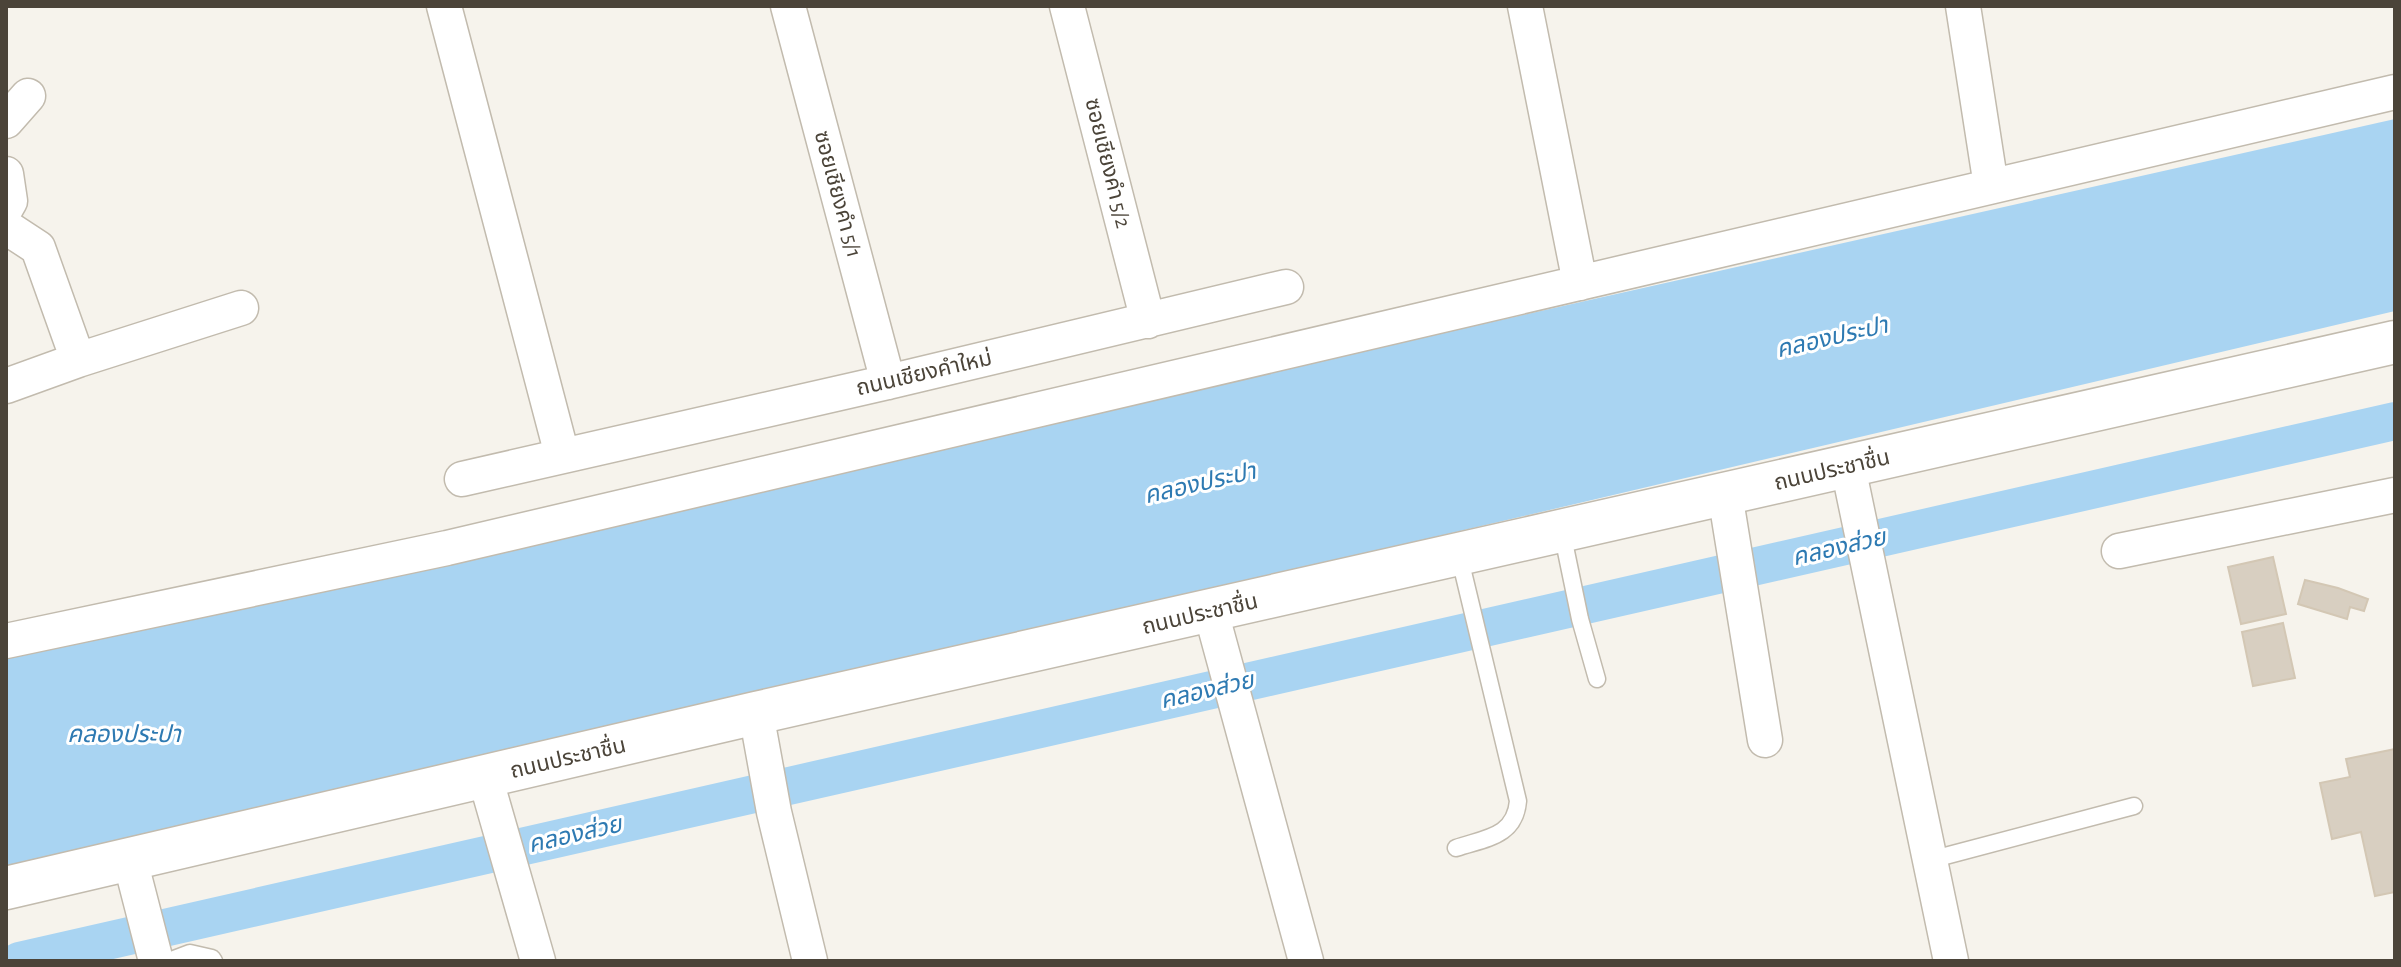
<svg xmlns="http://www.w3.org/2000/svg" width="2401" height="967" viewBox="0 0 2401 967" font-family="'Alegreya Sans','Noto Sans Thai',sans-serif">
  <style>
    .water { fill: #a9d4f2 }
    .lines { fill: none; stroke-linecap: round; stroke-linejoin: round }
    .canal { stroke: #a9d4f2; stroke-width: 38 }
    .building { fill: #d8cfc1; stroke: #d3c7b4; stroke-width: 2 }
    .service-casing { stroke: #c2bbae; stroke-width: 19 }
    .minor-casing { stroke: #c2bbae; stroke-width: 37 }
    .tertiary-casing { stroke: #c2bbae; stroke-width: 45 }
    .service { stroke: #fff; stroke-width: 16 }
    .minor { stroke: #fff; stroke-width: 34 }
    .tertiary { stroke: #fff; stroke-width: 42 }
    .labels { text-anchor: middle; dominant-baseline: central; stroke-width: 6; stroke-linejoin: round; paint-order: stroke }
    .street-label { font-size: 22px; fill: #4b4439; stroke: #fff }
    .water-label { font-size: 24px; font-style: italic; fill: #2e7ab2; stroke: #fff }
  </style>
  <rect width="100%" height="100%" fill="#f6f3ec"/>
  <path class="water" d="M 2395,119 L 2395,311 L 1129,609 L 6,868 L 6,656 Z"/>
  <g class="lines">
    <path class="canal" d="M 19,961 L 2395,421"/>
  </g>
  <path class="building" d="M 2273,557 L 2286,614 L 2241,624 L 2228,567 Z
    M 2305,580 L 2338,588 L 2368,599 L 2364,611 L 2350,607 L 2347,619 L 2298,604 Z
    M 2283,623 L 2295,678 L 2253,686 L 2242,632 Z
    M 2395,749 L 2395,892 L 2375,896 L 2361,832 L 2332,839 L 2320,783 L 2350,777 L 2346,759 Z"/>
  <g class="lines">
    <g class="service-casing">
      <path id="service" d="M 1562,532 L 1580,619 L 1597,679
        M 1456,848 C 1485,838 1515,837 1518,801 L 1459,555
        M 1930,860 L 2134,806
        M 169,961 L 190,953 L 212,958 L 214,961"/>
    </g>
    <g class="minor-casing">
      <path id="minor" d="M 444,6 L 562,455
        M 788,6 L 888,382
        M 1067,6 L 1148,321
        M 1525,6 L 1580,283
        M 1963,6 L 1991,186
        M 6,121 L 28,96
        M 6,174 L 10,201 L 6,208
        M 6,227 L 38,248 L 78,360
        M 6,386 L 78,360 L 241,308
        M 1848,467 L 1951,961
        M 462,479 L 888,382 L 1286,287
        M 1725,494 L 1765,740
        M 2119,551 L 2395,495
        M 1211,612 L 1306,961
        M 6,641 L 447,548 L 2395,92
        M 756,713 L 774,812 L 810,961
        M 485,777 L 538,961
        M 130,860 L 156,961"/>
    </g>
    <g class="tertiary-casing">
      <path id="tertiary" d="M 6,888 L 756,713 L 2395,342"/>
    </g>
    <use href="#service" class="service"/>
    <use href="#minor" class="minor"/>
    <use href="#tertiary" class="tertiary"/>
  </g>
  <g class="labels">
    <g class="street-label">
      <text transform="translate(1108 163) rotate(76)">ซอยเชียงคำ 5/2</text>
      <text transform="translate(838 194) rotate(75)">ซอยเชียงคำ 5/1</text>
      <text transform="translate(924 373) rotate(-13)">ถนนเชียงคำใหม่</text>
      <text transform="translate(1832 470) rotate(-13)">ถนนประชาชื่น</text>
      <text transform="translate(1200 614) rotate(-13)">ถนนประชาชื่น</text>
      <text transform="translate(568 758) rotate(-13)">ถนนประชาชื่น</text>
    </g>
    <g class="water-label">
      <text transform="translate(1832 338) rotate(-13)">คลองประปา</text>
      <text transform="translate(1200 484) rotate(-13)">คลองประปา</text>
      <text transform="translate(1839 548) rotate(-13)">คลองส่วย</text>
      <text transform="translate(1207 691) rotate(-13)">คลองส่วย</text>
      <text x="124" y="735">คลองประปา</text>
      <text transform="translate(575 835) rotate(-13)">คลองส่วย</text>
    </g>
  </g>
  <rect width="2401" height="967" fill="none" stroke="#4b4439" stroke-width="16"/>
</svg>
